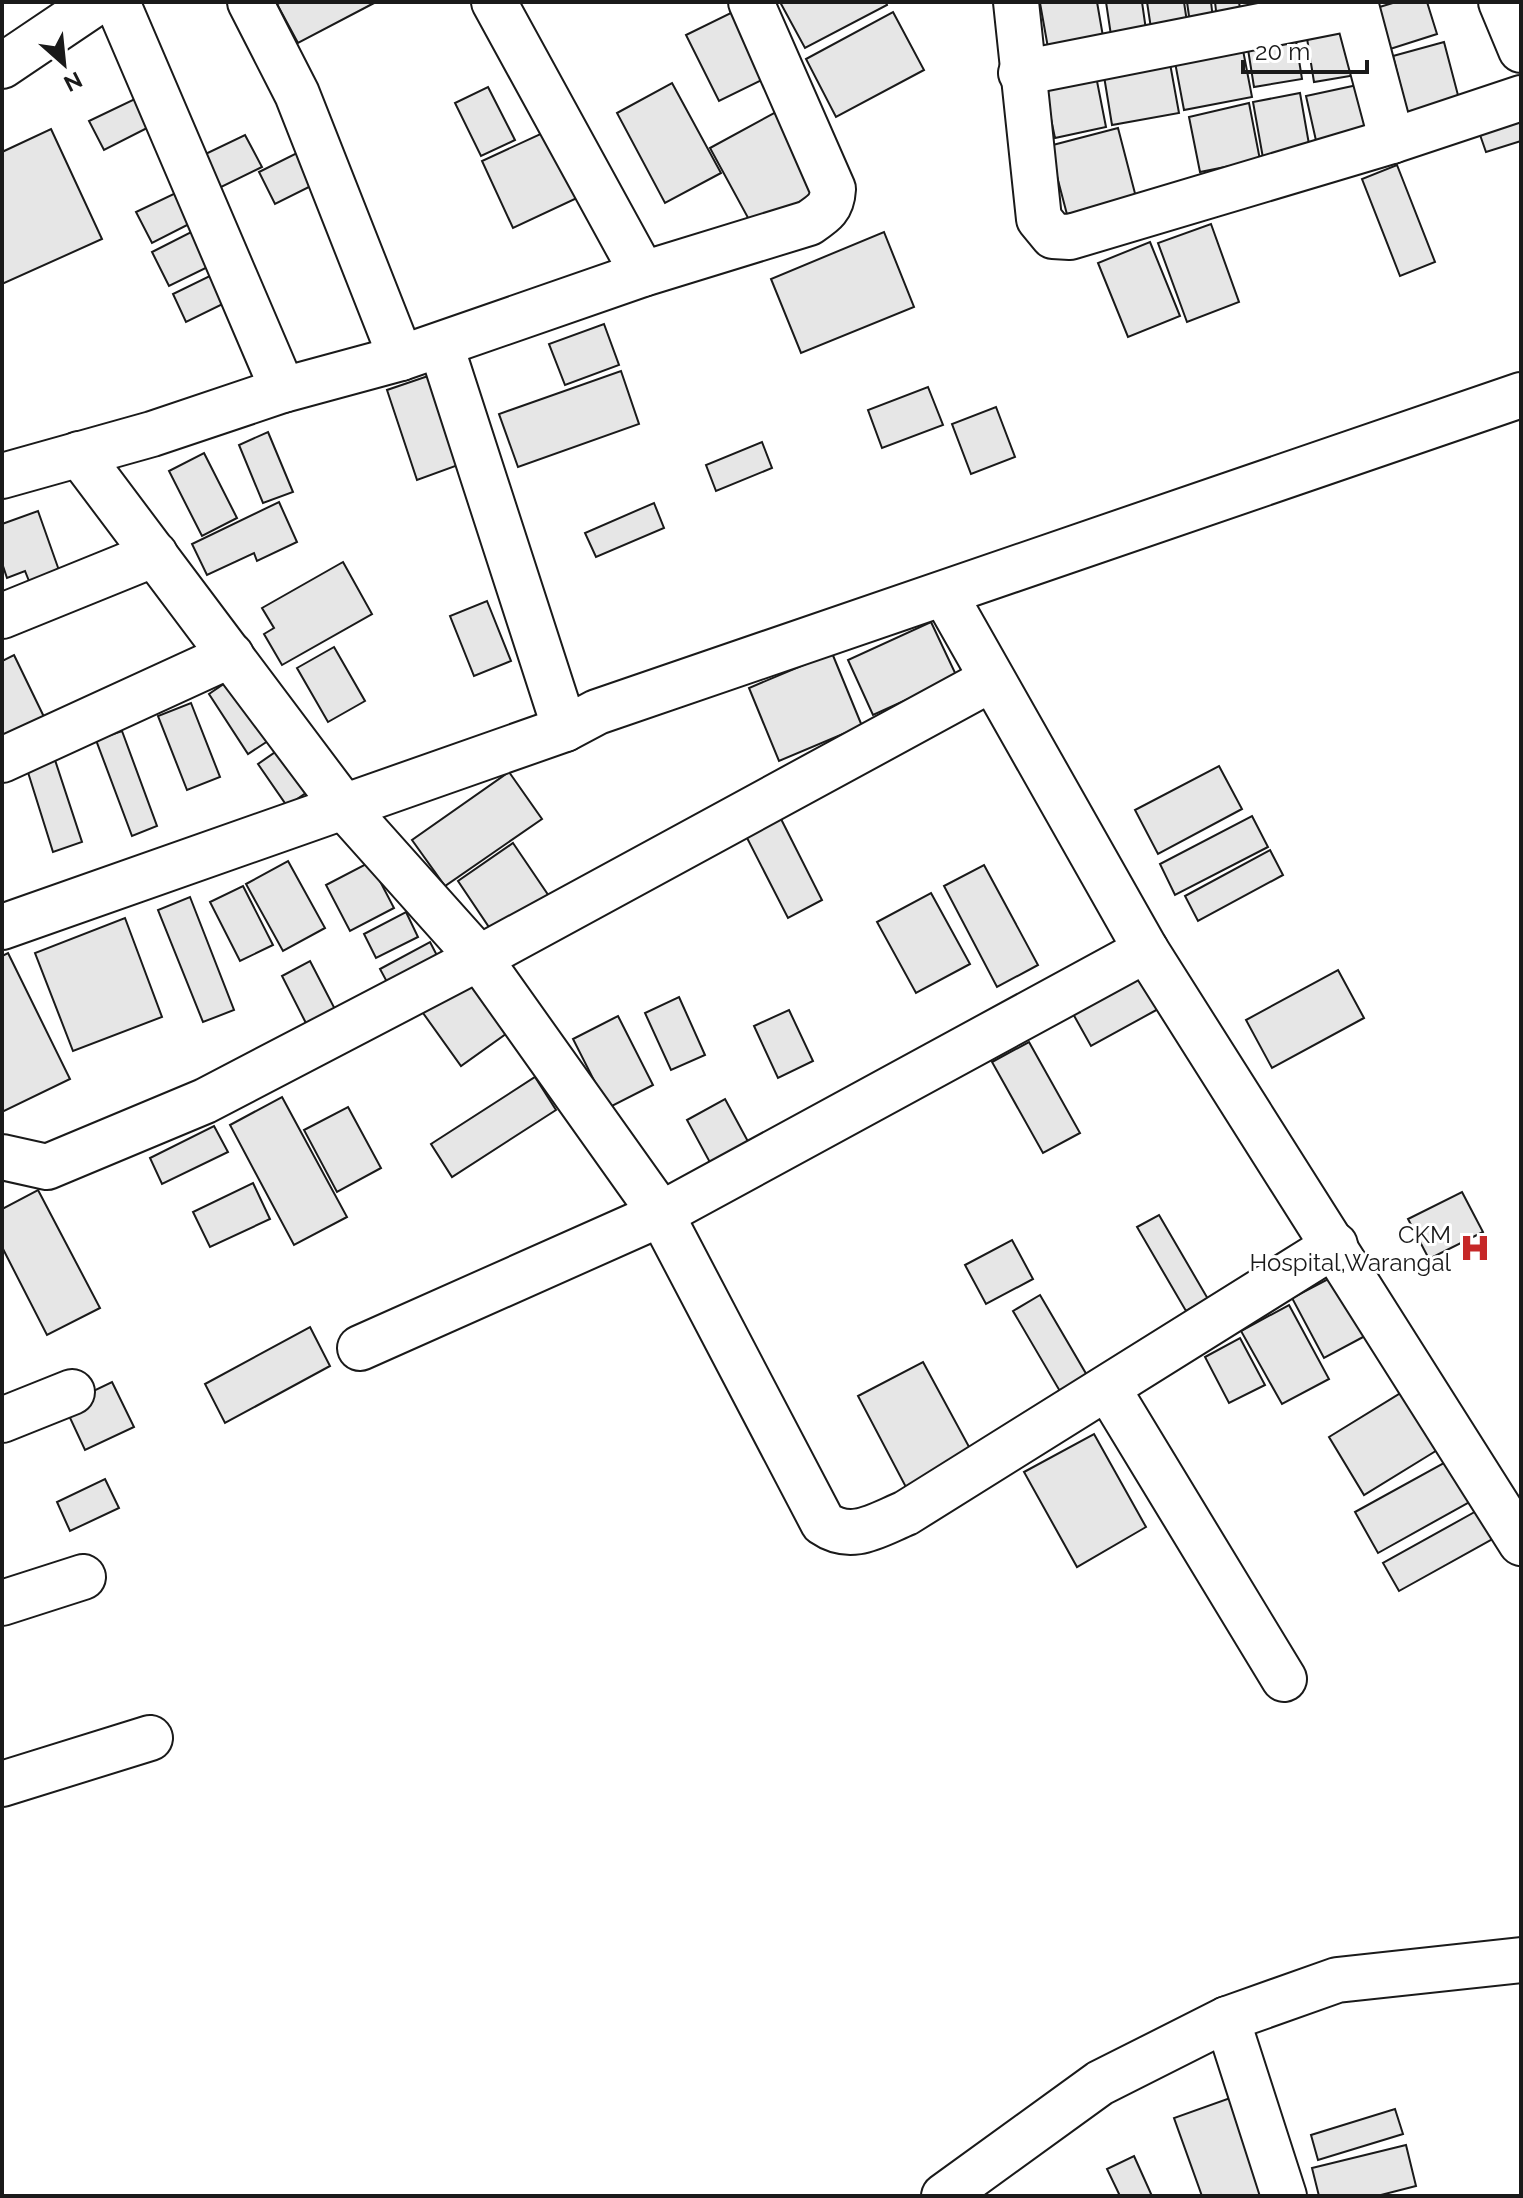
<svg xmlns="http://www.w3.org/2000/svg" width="1523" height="2198" font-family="Raleway,sans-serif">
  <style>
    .building { fill: #e6e6e6; stroke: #1a1a1a; stroke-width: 2 }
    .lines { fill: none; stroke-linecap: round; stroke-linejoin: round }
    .minor-casing { stroke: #1a1a1a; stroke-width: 48 }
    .minor { stroke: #fff; stroke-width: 44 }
    .labels { text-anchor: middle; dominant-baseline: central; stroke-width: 6; stroke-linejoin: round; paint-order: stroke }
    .poi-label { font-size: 24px; fill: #1a1a1a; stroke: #fff; text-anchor: end }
  </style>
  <rect width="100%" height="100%" fill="#fff"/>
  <g class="building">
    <path d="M282,2H376L298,43L277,4Z"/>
    <path d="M780,2H886L887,5L805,48Z"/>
    <path d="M1097,2L1105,48L1050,59L1040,3Z"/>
    <path d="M1106,2H1142L1147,37L1112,42Z"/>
    <path d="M1147,2H1184L1188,29L1152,35Z"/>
    <path d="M1187,2H1211L1213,19L1190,23Z"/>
    <path d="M1215,2H1239L1241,15L1217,19Z"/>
    <path d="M1396,2H1427L1437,34L1387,50L1373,9Z"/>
    <path d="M745,6L778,72L719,101L686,35Z"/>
    <path d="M893,12L924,70L836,117L806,59Z"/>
    <path d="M1354,25L1362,74L1314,82L1306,32Z"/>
    <path d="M1295,35L1302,79L1254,87L1247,43Z"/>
    <path d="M1444,42L1459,99L1407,112L1393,56Z"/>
    <path d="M1242,45L1252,97L1184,110L1174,57Z"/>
    <path d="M1169,58L1179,113L1112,125L1103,70Z"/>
    <path d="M1095,71L1106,127L1055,138L1043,81Z"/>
    <path d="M672,83L721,173L665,203L617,113Z"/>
    <path d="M1362,84L1374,132L1317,145L1306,96Z"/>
    <path d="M488,87L515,140L481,156L455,103Z"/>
    <path d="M1300,93L1310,150L1263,158L1253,102Z"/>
    <path d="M139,97L153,125L104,150L89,121Z"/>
    <path d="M1249,103L1260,160L1200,172L1189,117Z"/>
    <path d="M787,106L831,185L753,227L710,148Z"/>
    <path d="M1521,118V141L1486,152L1479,132Z"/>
    <path d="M1118,128L1138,205L1069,222L1049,146Z"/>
    <path d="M51,129L102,239L2,284V152Z"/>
    <path d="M547,131L577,198L513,228L482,161Z"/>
    <path d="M245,135L262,167L211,192L195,159Z"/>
    <path d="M309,147L325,179L275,204L259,172Z"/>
    <path d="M1397,165L1435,262L1400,276L1362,179Z"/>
    <path d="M182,190L197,220L152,243L136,212Z"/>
    <path d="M1211,224L1239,302L1187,322L1158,243Z"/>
    <path d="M203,226L220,261L169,286L152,252Z"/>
    <path d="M884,232L914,307L801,353L771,279Z"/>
    <path d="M1150,242L1180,316L1128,337L1098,263Z"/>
    <path d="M222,270L235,298L186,322L173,294Z"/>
    <path d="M604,324L619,365L565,385L549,344Z"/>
    <path d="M621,371L639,424L518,467L499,414Z"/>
    <path d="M431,375L461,464L417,480L387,390Z"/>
    <path d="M928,387L943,425L882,448L868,410Z"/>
    <path d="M996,407L1015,457L971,474L952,424Z"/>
    <path d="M268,432L293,492L263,503L239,445Z"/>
    <path d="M762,442L772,468L716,491L706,465Z"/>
    <path d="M204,453L237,518L202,536L169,471Z"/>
    <path d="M279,502L297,542L257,561L254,553L207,575L192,544Z"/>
    <path d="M654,503L664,528L596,557L585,533Z"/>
    <path d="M38,511L61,576L31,586L25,571L7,578L2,563V524Z"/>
    <path d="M343,562L372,614L282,665L264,634L274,628L262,608Z"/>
    <path d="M487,601L511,661L474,676L450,616Z"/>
    <path d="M931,622L957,677L873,715L848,660Z"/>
    <path d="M334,647L365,701L328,722L297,668Z"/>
    <path d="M832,653L862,726L779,761L749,688Z"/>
    <path d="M14,655L46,721L2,752V661Z"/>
    <path d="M234,677L274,737L248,754L209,694Z"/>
    <path d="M191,703L220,777L187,790L158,716Z"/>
    <path d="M122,731L157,826L132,836L96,740Z"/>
    <path d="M284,746L313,788L287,806L258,764Z"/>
    <path d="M54,757L82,842L53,852L26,766Z"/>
    <path d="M1219,766L1242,809L1158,854L1135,810Z"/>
    <path d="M509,772L542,819L445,886L412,840Z"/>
    <path d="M1252,816L1268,847L1175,895L1160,864Z"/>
    <path d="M780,817L822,900L788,918L745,834Z"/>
    <path d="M513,843L555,905L499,942L458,881Z"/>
    <path d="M1270,850L1283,875L1198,921L1185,896Z"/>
    <path d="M288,861L325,928L283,951L246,884Z"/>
    <path d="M370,862L394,908L350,931L326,885Z"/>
    <path d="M984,865L1038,965L997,987L944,886Z"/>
    <path d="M243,886L273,945L240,961L210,902Z"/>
    <path d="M931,893L970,964L916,993L877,922Z"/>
    <path d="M190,897L234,1010L203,1022L158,910Z"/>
    <path d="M406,912L418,937L376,958L364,934Z"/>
    <path d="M125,918L162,1017L73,1051L35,953Z"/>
    <path d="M430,942L444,969L394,995L380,969Z"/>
    <path d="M8,953L70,1079L2,1112V956Z"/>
    <path d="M310,961L339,1017L311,1033L282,976Z"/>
    <path d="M1338,970L1364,1018L1272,1068L1246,1020Z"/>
    <path d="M467,972L510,1031L461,1066L418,1006Z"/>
    <path d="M1141,974L1160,1008L1091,1046L1072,1012Z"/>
    <path d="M679,997L705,1055L671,1070L645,1013Z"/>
    <path d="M789,1010L813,1061L778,1078L754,1026Z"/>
    <path d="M618,1016L653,1085L608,1108L573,1039Z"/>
    <path d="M1029,1042L1080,1133L1043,1153L992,1062Z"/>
    <path d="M535,1077L556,1110L452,1177L431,1144Z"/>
    <path d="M282,1097L347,1217L294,1245L230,1125Z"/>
    <path d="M725,1099L751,1147L713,1168L687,1120Z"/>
    <path d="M348,1107L381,1168L337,1192L304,1130Z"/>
    <path d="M214,1126L228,1152L162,1184L150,1158Z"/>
    <path d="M253,1183L270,1219L210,1247L193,1212Z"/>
    <path d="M38,1190L100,1308L47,1335L2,1247V1209Z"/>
    <path d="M1462,1192L1483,1232L1429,1259L1408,1219Z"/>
    <path d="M1159,1215L1208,1299L1186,1311L1137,1227Z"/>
    <path d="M1012,1240L1033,1279L986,1304L965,1265Z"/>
    <path d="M1332,1277L1365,1336L1324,1358L1292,1298Z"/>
    <path d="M1040,1295L1088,1377L1061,1393L1013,1311Z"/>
    <path d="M1289,1305L1329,1379L1282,1404L1241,1331Z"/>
    <path d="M310,1327L330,1366L225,1423L205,1384Z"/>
    <path d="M1240,1338L1265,1385L1229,1403L1205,1357Z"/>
    <path d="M923,1362L974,1456L908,1491L858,1396Z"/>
    <path d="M112,1382L134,1427L85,1450L64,1405Z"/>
    <path d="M1404,1391L1439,1449L1364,1495L1329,1437Z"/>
    <path d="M1094,1434L1146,1527L1077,1567L1024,1472Z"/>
    <path d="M1451,1459L1473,1500L1378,1553L1355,1512Z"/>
    <path d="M105,1479L119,1508L70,1531L57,1502Z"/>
    <path d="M1480,1509L1496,1537L1399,1591L1383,1563Z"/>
    <path d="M1233,2097L1269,2196H1202L1174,2118Z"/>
    <path d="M1395,2109L1403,2134L1318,2160L1311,2135Z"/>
    <path d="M1406,2145L1416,2186L1377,2196H1319L1312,2168Z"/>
    <path d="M1134,2156L1152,2196H1120L1107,2169Z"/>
  </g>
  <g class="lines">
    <g class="minor-casing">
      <g id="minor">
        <path d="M117,2L283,390"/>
        <path d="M250,2L297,94L401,358"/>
        <path d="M494,2L643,274"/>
        <path d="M1016,2L1039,219L1053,236L1070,237L1392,141L1521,98"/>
        <path d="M1355,2L1392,141"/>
        <path d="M1501,2L1521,50"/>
        <path d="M2,66L97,2"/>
        <path d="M1021,73L1356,7"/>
        <path d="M441,346L565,729"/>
        <path d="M79,454L344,807L479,958L661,1214L1146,950"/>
        <path d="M2,476L152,434L283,390L401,358L643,274L809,223C824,213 832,208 833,189L751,2"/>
        <path d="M945,595L1146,950L1521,1543"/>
        <path d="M2,616L155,554"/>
        <path d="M2,760L231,655"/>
        <path d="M2,927L565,729L597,712L1521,395"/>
        <path d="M2,1157L47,1167L205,1101L479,958L990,680"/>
        <path d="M360,1348L661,1214L823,1523C852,1543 877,1525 906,1513L1335,1245"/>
        <path d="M1108,1389L1284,1679"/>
        <path d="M2,1420L72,1392"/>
        <path d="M2,1603L83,1577"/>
        <path d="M2,1784L150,1738"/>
        <path d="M1227,2019L1284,2196"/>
        <path d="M944,2196L1100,2083L1227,2019L1337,1980L1521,1960"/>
      </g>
    </g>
    <use href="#minor" class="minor"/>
  </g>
  <defs>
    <g id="hospital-bare" transform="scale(2.4)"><path d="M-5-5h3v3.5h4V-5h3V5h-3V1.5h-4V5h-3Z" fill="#c62828" stroke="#fff" stroke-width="2.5" paint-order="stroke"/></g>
  </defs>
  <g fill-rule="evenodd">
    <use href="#hospital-bare" x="1475" y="1248"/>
  </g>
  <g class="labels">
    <g class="poi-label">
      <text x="1451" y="1234">CKM<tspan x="1451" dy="28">Hospital,Warangal</tspan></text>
    </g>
  </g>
  <rect width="1523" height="2198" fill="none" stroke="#1a1a1a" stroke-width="8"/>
  <g transform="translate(64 64) rotate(153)" stroke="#ffffff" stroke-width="6" paint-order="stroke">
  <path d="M0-6L14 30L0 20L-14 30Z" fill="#1a1a1a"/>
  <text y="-12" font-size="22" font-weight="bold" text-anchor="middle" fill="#1a1a1a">N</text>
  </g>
  <path d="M1243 60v12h124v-12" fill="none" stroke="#1a1a1a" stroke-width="4"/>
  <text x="1255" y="60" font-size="24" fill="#1a1a1a" stroke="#ffffff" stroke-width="6" paint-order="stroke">20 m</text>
</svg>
